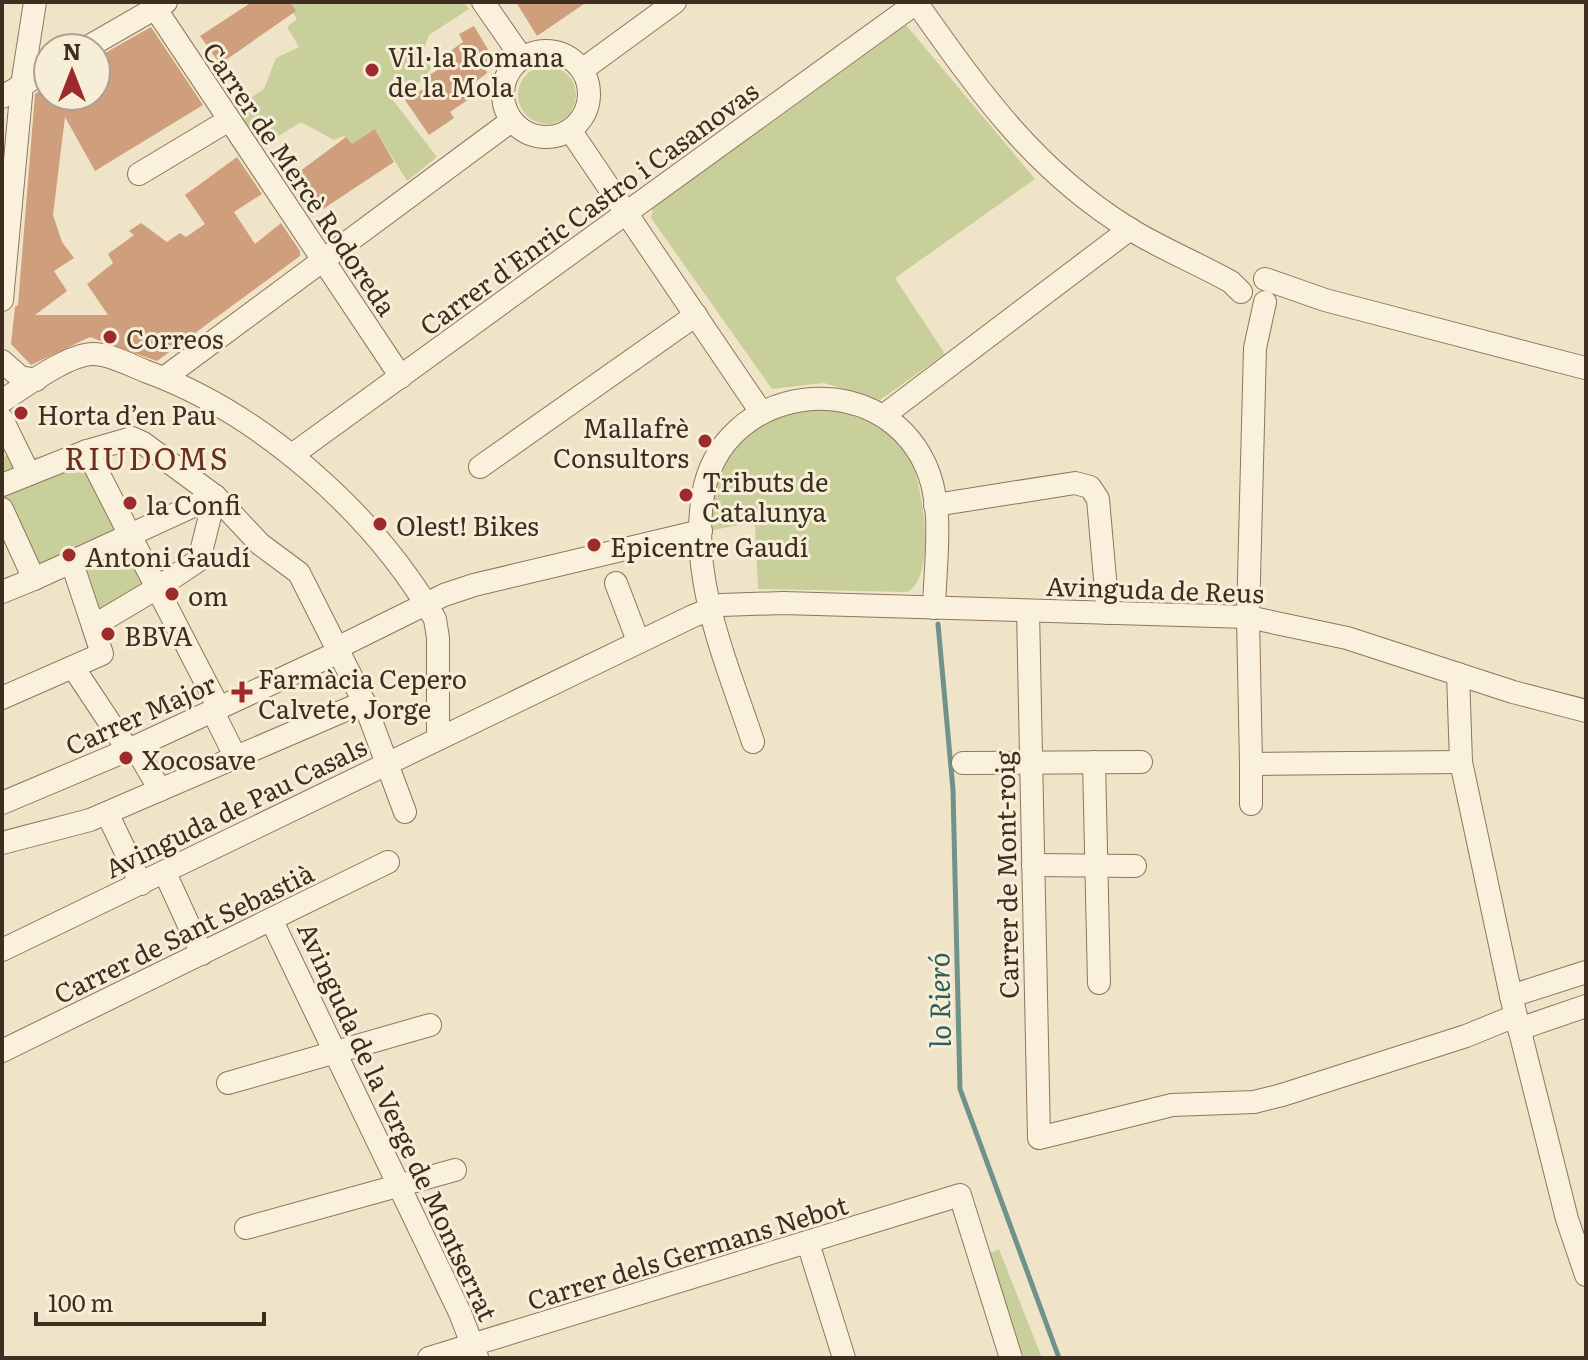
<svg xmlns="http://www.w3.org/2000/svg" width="1588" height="1360" font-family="Literata,serif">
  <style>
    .green { fill: #c9cf9b }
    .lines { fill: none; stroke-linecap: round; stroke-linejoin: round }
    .stream { stroke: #6f938a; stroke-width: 5 }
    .building { fill: #cf9f7d }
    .minor-casing { stroke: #8d765c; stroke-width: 24 }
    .minor { stroke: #faf1dc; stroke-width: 22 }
    .poi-dot { fill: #9e2a2b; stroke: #f7eed8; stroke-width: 3 }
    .labels { text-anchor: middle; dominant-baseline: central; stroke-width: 6; stroke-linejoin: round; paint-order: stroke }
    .poi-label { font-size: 26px; fill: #3d2e20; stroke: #f7eed8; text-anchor: start }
    .street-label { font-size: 26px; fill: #3d2e20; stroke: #f7eed8 }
    .water-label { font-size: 28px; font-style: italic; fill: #2f5d5a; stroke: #f7eed8 }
    .quarter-label { font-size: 30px; letter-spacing: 2px; fill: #6b2e1e; stroke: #f7eed8 }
  </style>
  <rect width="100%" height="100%" fill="#f0e4c8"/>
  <g class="green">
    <path d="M287,2H464L469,9L429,35L421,56L432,68L412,90L392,99L437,157L407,181L375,129L352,144L344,136L334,140L301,122L259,148L235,108L264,89L276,58L299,47L287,27L297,19Z"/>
    <path d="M906,25L1035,179L895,278L945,354L880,400L824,383L772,389L651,218L653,207Z"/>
    <circle cx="547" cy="95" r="29"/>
    <path d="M828,408C858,417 889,426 907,453C923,478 938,578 907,592L758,589L755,526L749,523L709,531C706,484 734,424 784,413C798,410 814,410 828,408Z"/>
    <path d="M21,447L31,458L94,448L166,580L93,633L69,576L46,572L2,531V458Z"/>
    <path d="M999,1249L1042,1358H1024L987,1254Z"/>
  </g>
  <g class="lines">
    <path class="stream" d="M938,624L953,790L960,1089L1059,1358"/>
  </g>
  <g class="building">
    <path d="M252,2H290L296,11L220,64L200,36Z"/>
    <path d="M516,2H587L537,36Z"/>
    <path d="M474,26L493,58L484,65L487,73L466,89L472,97L450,112L454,118L429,135L405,100L428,86L422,80L445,65L442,57L463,42L459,34Z"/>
    <path d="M151,27L203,105L95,171L65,117L53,215L62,242L74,258L54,271L67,291L35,315H108L87,284L113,263L108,254L134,235L129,231L141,223L167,242L180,233L186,237L205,224L185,195L237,157L262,194L234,212L255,244L281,223L300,251V256L157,361L90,337L31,365L11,344L15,307L18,305L35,94L48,86V96H96V58Z"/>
    <path d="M375,129L394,162L320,211L292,177L346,137L352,144Z"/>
  </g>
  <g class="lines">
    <g class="minor-casing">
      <g id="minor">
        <path d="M483,2L522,58"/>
        <path d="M916,2C979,91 1033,169 1128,228C1160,248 1197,263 1231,282L1241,292"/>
        <path d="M155,8L401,377"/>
        <path d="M86,48L166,2"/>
        <circle cx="546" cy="94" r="43"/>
        <path d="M582,70L675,2"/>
        <path d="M2,97L48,70"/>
        <path d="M570,130L761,412"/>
        <path d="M139,174L229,120"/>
        <path d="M1265,279L1325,300L1585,368"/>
        <path d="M2,300L22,85L35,2"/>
        <path d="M1265,302L1255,348L1248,617L1251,764L1461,762"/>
        <path d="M2,361L20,377L36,380"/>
        <path d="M164,378L511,121"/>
        <path d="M2,401C24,387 68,354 93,354C110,354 130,365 145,371C261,413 373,513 435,619L438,638V738"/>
        <path d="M883,416L1130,229"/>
        <path d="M2,419L29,474"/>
        <path d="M87,451L132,438L143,443L215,496L260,544L299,573L364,702L405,812"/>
        <path d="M292,455L916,3"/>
        <path d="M480,467L696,315"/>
        <path d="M2,485L87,451L157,588L93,626L72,563"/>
        <path d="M215,496L199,560L157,588L219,708"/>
        <path d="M935,505L1075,483L1090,487L1098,499L1108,613"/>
        <path d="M2,509L34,579L215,496"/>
        <path d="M616,583L638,641"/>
        <path d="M2,592L34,579"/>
        <path d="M1028,611L1039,1138L1172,1105L1254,1102L1282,1095L1466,1036L1515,1016"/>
        <path d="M73,667L128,750"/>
        <path d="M1458,674L1461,762L1511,996L1567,1219L1586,1275"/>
        <path d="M2,698L102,654L93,626"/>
        <path d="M213,712L236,758"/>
        <path d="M753,742C727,663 689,580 703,495C721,384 877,363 925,464C945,506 935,562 934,608"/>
        <path d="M135,747L160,790"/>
        <path d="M1094,762L1099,983"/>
        <path d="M963,763L1141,762"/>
        <path d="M2,803L135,747L339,652V647L444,595L474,585L701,531"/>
        <path d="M1251,804V764"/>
        <path d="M107,813L141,884"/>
        <path d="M2,843L90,820L364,702"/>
        <path d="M1033,865L1135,866"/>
        <path d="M165,873L202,954"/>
        <path d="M272,921L460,1313L477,1357"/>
        <path d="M2,950L693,616L721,605L783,603L1248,617L1347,638L1513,692L1586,711"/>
        <path d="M1511,996L1586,972"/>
        <path d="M1519,1029L1586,1006"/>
        <path d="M2,1051L388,862"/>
        <path d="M228,1083L430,1025"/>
        <path d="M246,1228L455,1170"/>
        <path d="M808,1243L844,1358"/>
        <path d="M429,1358L960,1195L1011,1358"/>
      </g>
    </g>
    <use href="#minor" class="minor"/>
  </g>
  <g class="poi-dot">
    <circle cx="372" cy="70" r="8"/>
    <circle cx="110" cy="337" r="8"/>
    <circle cx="21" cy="413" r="8"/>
    <circle cx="705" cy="441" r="8"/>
    <circle cx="686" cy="495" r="8"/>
    <circle cx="130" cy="503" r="8"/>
    <circle cx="380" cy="524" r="8"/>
    <circle cx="594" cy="545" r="8"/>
    <circle cx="69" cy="555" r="8"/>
    <circle cx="172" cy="594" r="8"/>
    <circle cx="108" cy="634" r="8"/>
    <path d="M238 680h8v8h8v8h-8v8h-8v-8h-8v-8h8z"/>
    <circle cx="126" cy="758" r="8"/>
  </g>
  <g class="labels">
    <g class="poi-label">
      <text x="388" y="55">Vil·la Romana<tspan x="388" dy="30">de la Mola</tspan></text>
      <text x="126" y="337">Correos</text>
      <text x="37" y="413">Horta d’en Pau</text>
      <text x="689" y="426" text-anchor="end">Mallafrè<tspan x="689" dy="30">Consultors</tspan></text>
      <text x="702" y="480">Tributs de<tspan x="702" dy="30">Catalunya</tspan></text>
      <text x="146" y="503">la Confi</text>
      <text x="396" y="524">Olest! Bikes</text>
      <text x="610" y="545">Epicentre Gaudí</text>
      <text x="85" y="555">Antoni Gaudí</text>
      <text x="188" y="594">om</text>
      <text x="124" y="634">BBVA</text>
      <text x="258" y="677">Farmàcia Cepero<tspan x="258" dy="30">Calvete, Jorge</tspan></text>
      <text x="142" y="758">Xocosave</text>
    </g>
    <g class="street-label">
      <text transform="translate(301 178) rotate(56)">Carrer de Mercè Rodoreda</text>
      <text transform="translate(588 207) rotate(-36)">Carrer d'Enric Castro i Casanovas</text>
      <text transform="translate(1155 588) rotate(2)">Avinguda de Reus</text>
      <text transform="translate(140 713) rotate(-24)">Carrer Major</text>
      <text transform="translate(235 806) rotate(-26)">Avinguda de Pau Casals</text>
      <text transform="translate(1005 875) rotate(-91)">Carrer de Mont-roig</text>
      <text transform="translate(183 932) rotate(-26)">Carrer de Sant Sebastià</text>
      <text transform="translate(399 1121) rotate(65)">Avinguda de la Verge de Montserrat</text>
      <text transform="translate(687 1251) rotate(-17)">Carrer dels Germans Nebot</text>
    </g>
    <g class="water-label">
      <text transform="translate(938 1000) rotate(-91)">lo Rieró</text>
    </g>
    <g class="quarter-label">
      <text x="147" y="457">RIUDOMS</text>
    </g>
  </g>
  <rect width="1588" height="1360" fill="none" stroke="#3d2e20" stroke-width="8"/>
  <g transform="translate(72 72)"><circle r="38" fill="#f7eed8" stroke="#ada18e" stroke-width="2"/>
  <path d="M0-6L14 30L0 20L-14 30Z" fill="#9e2a2b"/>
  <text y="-12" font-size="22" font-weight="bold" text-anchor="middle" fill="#3d2e20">N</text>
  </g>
  <path d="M36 1312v12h228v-12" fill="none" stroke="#3d2e20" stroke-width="4"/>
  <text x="48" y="1312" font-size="24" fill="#3d2e20" stroke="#f7eed8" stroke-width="6" paint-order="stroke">100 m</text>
</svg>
